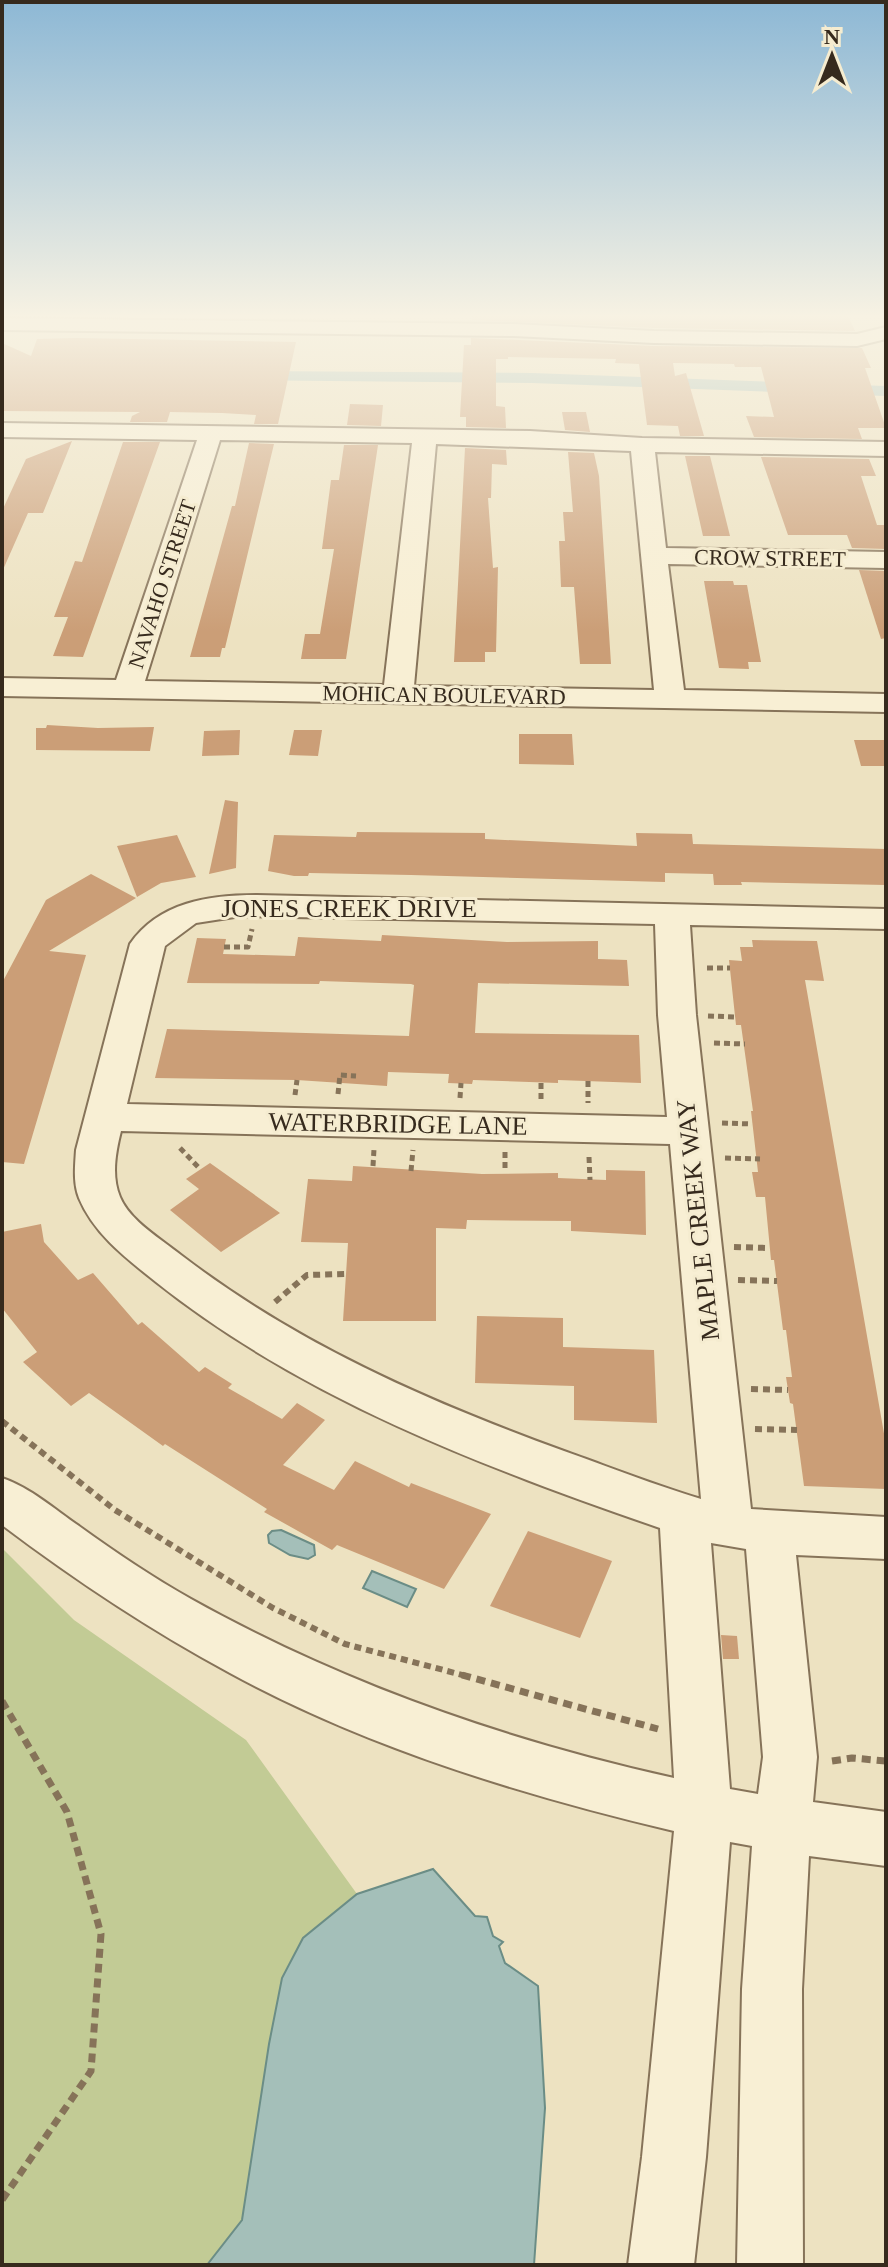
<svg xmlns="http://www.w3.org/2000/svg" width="888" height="2267" font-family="'Times New Roman',serif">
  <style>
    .green { fill: #c2cb95 }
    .water { fill: #a4bfb9; stroke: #6b8d86; stroke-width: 2 }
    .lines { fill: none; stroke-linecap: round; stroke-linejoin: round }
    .canal { fill: #a4bfb9; fill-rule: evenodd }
    .building { fill: #cb9e77 }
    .minor-casing { stroke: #867359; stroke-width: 4 }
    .path-far2 { stroke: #867359; stroke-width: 5; stroke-dasharray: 6 4; stroke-linecap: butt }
    .path-far1 { stroke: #867359; stroke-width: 6; stroke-dasharray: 7 5; stroke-linecap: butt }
    .path { stroke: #867359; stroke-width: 7; stroke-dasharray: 9 6; stroke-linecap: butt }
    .minor { fill: #f8efd4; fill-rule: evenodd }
    .labels { text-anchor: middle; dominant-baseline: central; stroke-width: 6; stroke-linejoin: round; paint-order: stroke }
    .far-street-label { font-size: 22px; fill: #362a1d; stroke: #f5ecd0 }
    .street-label { font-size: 26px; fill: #362a1d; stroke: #f5ecd0 }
  </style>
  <rect width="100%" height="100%" fill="#ede2c1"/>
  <path class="green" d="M2,1548L74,1620L246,1740L357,1894L303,1938L282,1978L269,2044L242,2220L207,2265H2Z"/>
  <g class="water">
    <path d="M281,1530L314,1545L315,1555L308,1559L290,1555L269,1543L268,1535L272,1531Z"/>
    <path d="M372,1571L416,1589L407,1607L363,1588Z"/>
    <path d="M433,1869L475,1916L487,1917L493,1936L503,1942L499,1946L505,1963L538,1986L545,2108L534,2265H207L242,2220L269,2044L282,1978L303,1938L357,1894Z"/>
  </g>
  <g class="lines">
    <path class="canal" d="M246,371L532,373L886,386V396L532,383L240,380L237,376L240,372Z"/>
  </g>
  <g class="building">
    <path d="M472,315L848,316L855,331L654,328L472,320Z"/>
    <path d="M471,338L654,346L862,348L871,368H865L886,428H858L862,439L754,437L746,416L774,417L761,367H735L734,364L673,363L675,376L686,373L704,436H680L678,426L647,425L639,364L615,363L616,359L508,357V359H496V406L505,407L506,428L466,427V417H460L464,345H471Z"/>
    <path d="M37,339L76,338L296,342L278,424H254L256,415L222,413L170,412L167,422H130L132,416L140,412L2,411V343L31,356Z"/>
    <path d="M350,404L383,405L381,426L347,425Z"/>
    <path d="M562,412H586L590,432L565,430Z"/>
    <path d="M72,441L43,513H28L2,572V511L26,459Z"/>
    <path d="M123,442H160L83,657L53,656L68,617H54L75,561L82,562Z"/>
    <path d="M249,443L274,444L225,648H222L220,657H190L232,506H235Z"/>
    <path d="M344,445H378L346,659H301L305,634H320L334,549H322L331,480H339Z"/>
    <path d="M465,448L506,450L507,465L492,464L491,498H488L493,568L498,567L496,652H485V662H454Z"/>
    <path d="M568,452L594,453L599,476L611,664H580L574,587H561L559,541H565L563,512H573Z"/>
    <path d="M685,456H710L730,536H703Z"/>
    <path d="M761,457L869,459L876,476H861L877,525H886V549L852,548L847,535H788Z"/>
    <path d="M859,570L886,571V638L881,639Z"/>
    <path d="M704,581H733L734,585H747L761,662H748L749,669L719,668Z"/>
    <path d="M47,725L98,728L154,727L150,751L36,750V728H46Z"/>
    <path d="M240,730L239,755L202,756L204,731Z"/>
    <path d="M294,730H322L318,756L289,755Z"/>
    <path d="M519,734H572L574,765L519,764Z"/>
    <path d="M854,740H886V766H861Z"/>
    <path d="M225,800L238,802L236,868L209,874Z"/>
    <path d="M357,832L485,833V839L637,846L636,833L692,834L693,844L886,849V885L741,882L742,885H714L713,874L665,873V882L411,875L309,873L308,876H294L268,871L274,835L356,837Z"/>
    <path d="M177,835L196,877L161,883L137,897L117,846Z"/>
    <path d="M91,874L136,898L49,951L86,955L24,1164L2,1162V983L46,900Z"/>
    <path d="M382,935L507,942L598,941V959L627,960L629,986L478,983L475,1033L639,1035L641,1083L558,1080V1083L473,1080L472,1084L448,1083L449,1074L388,1072L387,1086L297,1080L155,1078L167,1029L409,1036L414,985L411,984L320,981L319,984L187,983L197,938L226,939L223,954L295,956L298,937L381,941Z"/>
    <path d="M752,940L817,941L824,981L805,980L886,1445V1489L804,1486L793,1404L790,1403L786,1377H792L786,1330H783L774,1260H771L765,1197H756L752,1172H758L751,1111H753L741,1025H736L729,960L742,961L740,947H753Z"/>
    <path d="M210,1163L280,1213L221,1252L170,1210L199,1189L186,1179Z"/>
    <path d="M353,1166L482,1174L558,1173V1178L606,1180V1170L645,1171L646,1235L571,1231V1221L467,1220L466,1229L436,1228V1321H343L348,1243L301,1242L308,1179L352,1181Z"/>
    <path d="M41,1224L44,1242L78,1280L93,1273L138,1325L142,1322L199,1372L205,1367L232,1384L228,1388L282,1419L297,1403L325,1420L283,1465L334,1490L355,1461L409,1487L411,1483L491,1514L444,1589L337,1545L332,1550L264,1512L267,1509L165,1444L163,1446L89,1393L71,1406L23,1362L37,1352L2,1308V1232Z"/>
    <path d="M477,1316L563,1318V1347L654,1350L657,1423L574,1420V1386L475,1383Z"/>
    <path d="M528,1531L612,1561L580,1638L490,1606Z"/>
    <path d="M721,1635L737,1636L739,1659H723Z"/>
  </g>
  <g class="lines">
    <g class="minor-casing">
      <g id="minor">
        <path d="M2,318L514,324L654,331L857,334L886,327V339L857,346L654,343L514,336L2,330Z"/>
        <path d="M2,423L530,431L642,438L886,442V456L655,452L666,548L886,552V568L668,564L684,690L886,694V712L2,696V678L116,680L197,440L2,437ZM220,440L412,443L384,685L145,681ZM436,444L631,451L654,690L414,686Z"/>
        <path d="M257,895L886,909V929L690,925L696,1015L751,1509L886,1517V1559L796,1555L817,1757L813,1802L886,1812V1866L809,1856L802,1989L803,2265H737L742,1989L752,1846L730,1842L706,2157L694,2265H628L642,2157L674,1831C522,1795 368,1748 230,1673C150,1630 75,1580 2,1525V1478C31,1488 54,1509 79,1526C115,1552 152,1577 191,1599C343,1684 504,1740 674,1778L660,1528C484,1467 303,1399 156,1282C126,1258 94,1234 79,1198C73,1183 75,1166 76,1150L130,944C159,902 209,895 257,895ZM241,916L655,924L658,1015L667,1117L127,1104L165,946L196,923ZM121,1131L670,1144L701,1499C655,1485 609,1467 564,1451C427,1401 297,1344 181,1255C161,1239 130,1221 120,1197C111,1176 116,1151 121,1131ZM711,1543L746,1549L763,1757L758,1794L730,1789Z"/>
      </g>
    </g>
    <g class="path-far2">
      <path d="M224,947H248L252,929"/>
      <path d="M707,968H730"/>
      <path d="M708,1016L735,1017"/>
      <path d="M714,1043L745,1044"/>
      <path d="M588,1081V1103"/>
      <path d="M541,1083V1102"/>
      <path d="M338,1094L340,1075L356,1076"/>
      <path d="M295,1095L297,1080"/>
      <path d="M460,1098L461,1083"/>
      <path d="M722,1123L752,1124"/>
      <path d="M180,1148L200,1169"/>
      <path d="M505,1152V1172"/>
      <path d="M589,1157L590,1180"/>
      <path d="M725,1158L760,1159"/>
      <path d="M373,1166L374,1149"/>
      <path d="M411,1171L413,1150"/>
    </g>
    <g class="path-far1">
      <path d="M734,1247L769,1248"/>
      <path d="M738,1280L777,1281"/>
      <path d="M275,1302L307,1275L346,1274"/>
      <path d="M751,1389L788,1390"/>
      <path d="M2,1421L115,1510L273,1608L345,1644L470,1677"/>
      <path d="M755,1429L797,1430"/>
    </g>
    <g class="path">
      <path d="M462,1675L658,1729"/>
      <path d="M2,1701L67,1812L101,1934L91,2071L2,2200"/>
      <path d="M832,1761L852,1758L886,1761"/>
    </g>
    <use href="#minor" class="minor"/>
  </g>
  <linearGradient id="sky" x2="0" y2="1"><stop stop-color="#8db8d5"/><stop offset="0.5" stop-color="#f7f2e3"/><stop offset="1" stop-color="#f7f2e3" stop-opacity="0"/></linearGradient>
  <rect width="888" height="632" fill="url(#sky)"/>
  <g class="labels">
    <g class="far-street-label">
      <text transform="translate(770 558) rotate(1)">CROW STREET</text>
      <text transform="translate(162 584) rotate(-72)">NAVAHO STREET</text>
      <text transform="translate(444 695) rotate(1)">MOHICAN BOULEVARD</text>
    </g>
    <g class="street-label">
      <text x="349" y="908">JONES CREEK DRIVE</text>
      <text transform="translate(398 1124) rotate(1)">WATERBRIDGE LANE</text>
      <text transform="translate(698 1220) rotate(-96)">MAPLE CREEK WAY</text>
    </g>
  </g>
  <rect width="888" height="2267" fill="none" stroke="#362a1d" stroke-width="8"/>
  <g transform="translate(832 56)" stroke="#f5ecd0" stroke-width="6" paint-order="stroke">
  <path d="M0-6L14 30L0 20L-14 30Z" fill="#362a1d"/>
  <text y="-12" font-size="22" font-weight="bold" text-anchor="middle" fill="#362a1d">N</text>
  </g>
</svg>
